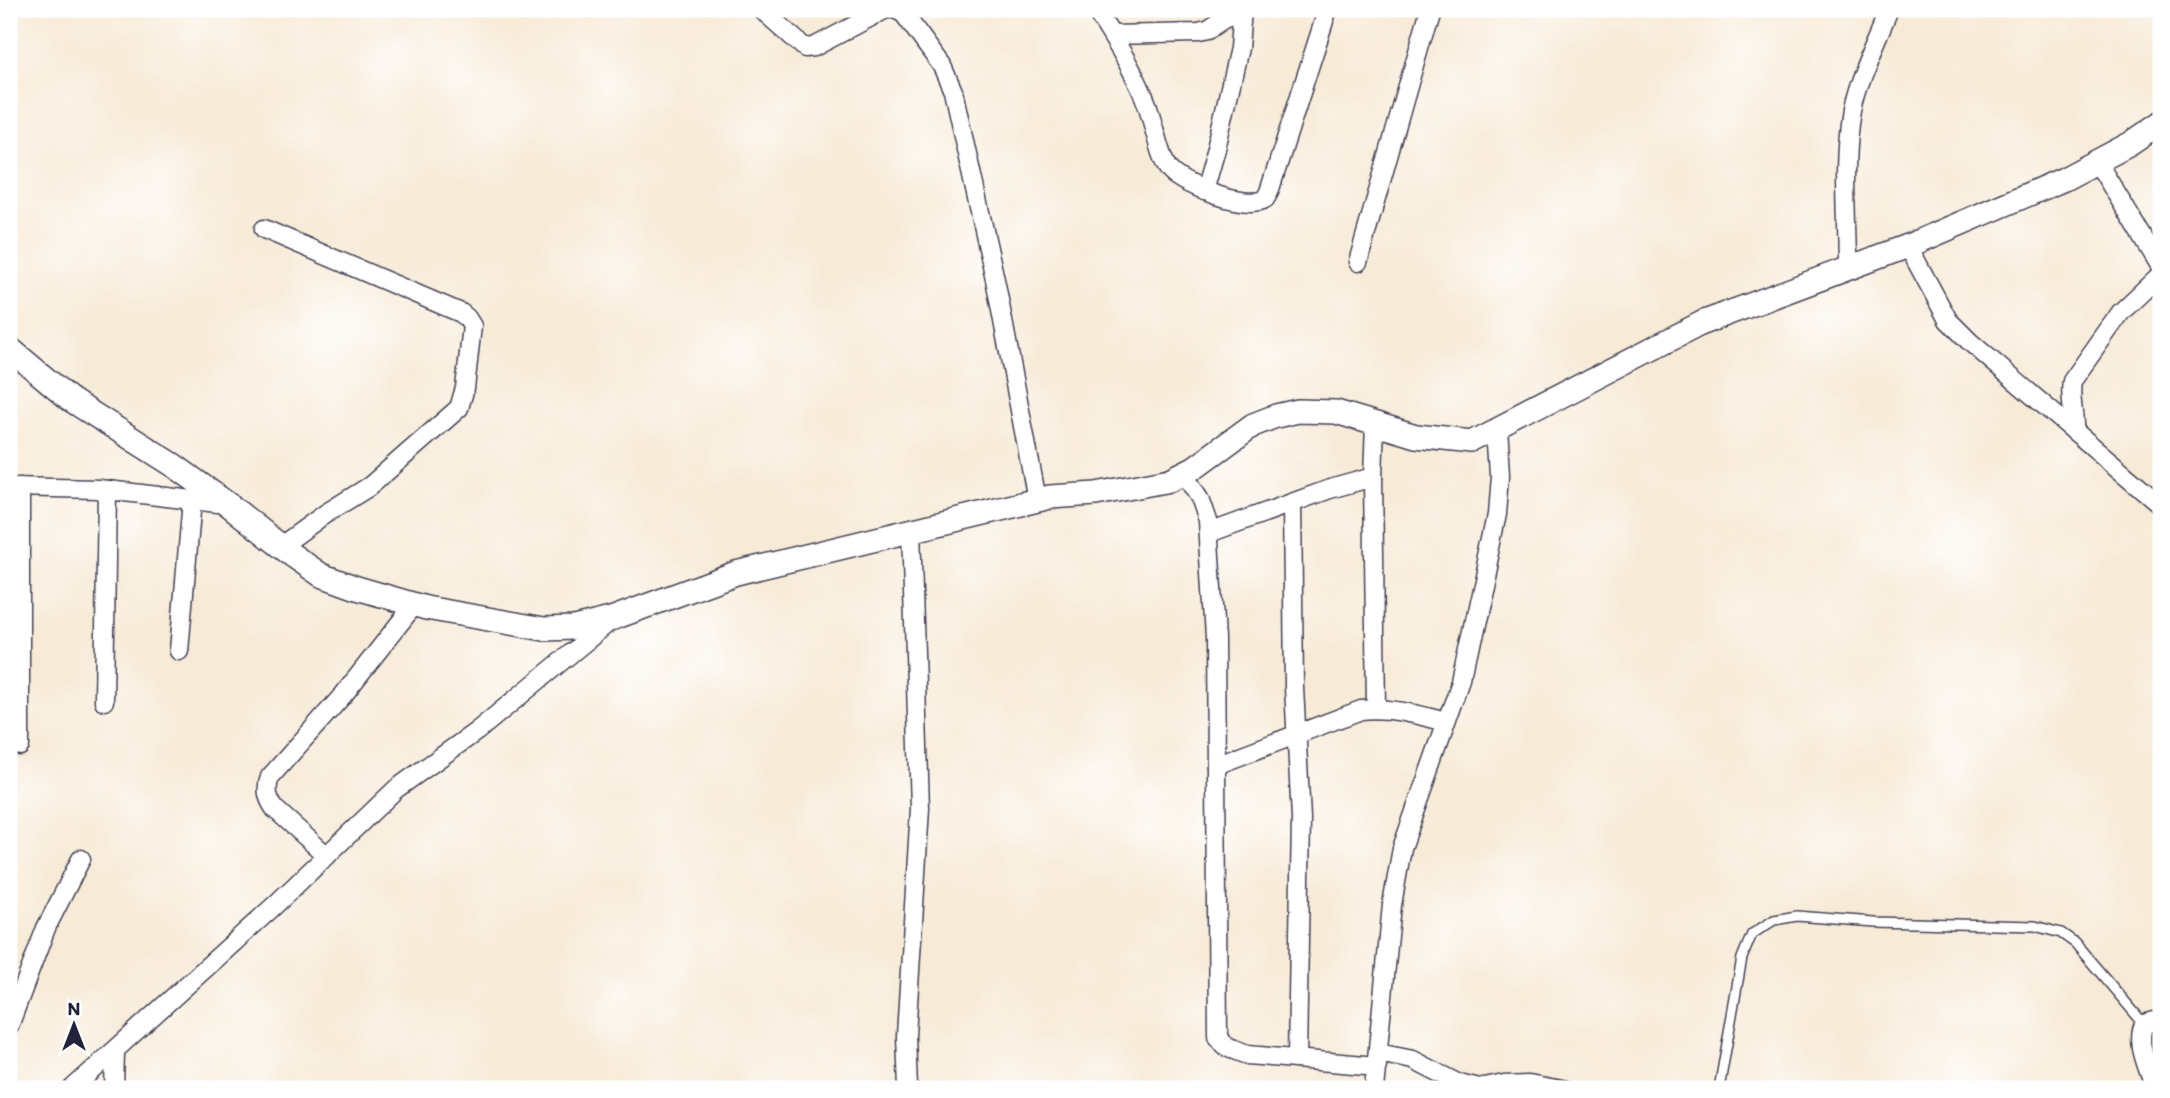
<svg xmlns="http://www.w3.org/2000/svg" width="2170" height="1098" font-family="Itim,sans-serif">
  <style>
    .lines { fill: none; stroke-linecap: round; stroke-linejoin: round }
    .service-casing { stroke: #424052; stroke-width: 12 }
    .minor-casing { stroke: #424052; stroke-width: 21 }
    .tertiary-casing { stroke: #424052; stroke-width: 26 }
    .service { stroke: #fff; stroke-width: 9 }
    .minor { stroke: #fff; stroke-width: 18 }
    .tertiary { stroke: #fff; stroke-width: 23 }
  </style>
  <rect width="100%" height="100%" fill="#fff"/>
  <filter id="ink" filterUnits="userSpaceOnUse"><feTurbulence type="fractalNoise" baseFrequency=".0143" numOctaves="2"/><feDisplacementMap in="SourceGraphic" scale="14" xChannelSelector="R" yChannelSelector="G"/><feConvolveMatrix kernelMatrix="1 2 1 2 8 2 1 2 1" color-interpolation-filters="sRGB"/></filter>
  <filter id="wash" filterUnits="userSpaceOnUse"><feTurbulence type="fractalNoise" baseFrequency=".00686" numOctaves="4" result="noise"/><feDisplacementMap in="SourceGraphic" scale="28" xChannelSelector="R" yChannelSelector="G"/><feGaussianBlur stdDeviation="1.57" result="paint"/><feColorMatrix in="noise" values="0 0 0 0 0 0 0 0 0 0 0 0 0 0 0 0 0 1.4 0 .05"/><feComposite in="paint" operator="in"/></filter>
  <g filter="url(#wash)">
    <rect width="100%" height="100%" fill="#f7ead7"/>
  </g>
  <g filter="url(#ink)">
    <g class="lines">
      <g class="service-casing">
        <path id="service" d="M1719,1089L1742,958L1752,934L1774,920L1797,916L1873,922L2035,926L2061,933L2075,943L2144,1024"/>
      </g>
      <g class="minor-casing">
        <g id="minor">
          <path d="M761,9L805,48L814,47L886,9H895L904,14L942,66L953,91L996,284L1037,500"/>
          <path d="M1095,9C1114,39 1134,70 1147,104C1153,120 1160,161 1170,171C1184,186 1246,210 1265,199L1269,192L1324,21L1325,9"/>
          <path d="M1112,35L1198,33L1207,31L1225,19L1242,15"/>
          <path d="M2097,162L2161,267"/>
          <path d="M1204,191L1216,149L1239,48L1242,9"/>
          <path d="M264,229L461,313L467,318L472,326L465,388L459,408L370,486L325,514L281,546"/>
          <path d="M1908,246L1948,320L1970,342L2161,505"/>
          <path d="M1358,262L1430,9"/>
          <path d="M1848,268C1848,218 1842,160 1851,111C1858,76 1876,42 1889,9"/>
          <path d="M1375,424L1373,477L1376,709"/>
          <path d="M2074,431C2075,414 2069,398 2072,381L2121,312L2161,274"/>
          <path d="M1184,473L1200,498L1208,521L1209,540L1215,638L1218,1038L1226,1047L1247,1055L1377,1066"/>
          <path d="M10,487L99,489L226,504"/>
          <path d="M1292,503L1294,688L1301,818L1297,1059"/>
          <path d="M1209,533L1330,489L1373,477"/>
          <path d="M179,651L192,500"/>
          <path d="M104,701L107,490"/>
          <path d="M20,746V487"/>
          <path d="M1216,765L1361,710C1390,707 1419,715 1446,722"/>
          <path d="M327,856L275,809C268,799 265,790 270,777L344,694L414,605"/>
          <path d="M9,1026L46,928L81,859"/>
          <path d="M1378,1053L1413,1060L1460,1084L1480,1089L1504,1084L1530,1083L1561,1089"/>
          <path d="M72,1089L274,906L396,789L477,731L609,622"/>
          <path d="M114,1089L115,1051"/>
          <path d="M908,1089L906,1036L920,808L911,530"/>
          <path d="M1374,1089L1392,905L1402,848L1461,682L1497,514L1500,477L1497,431"/>
          <path d="M2155,1089C2149,1069 2135,1044 2144,1024L2154,1021L2161,1024"/>
        </g>
      </g>
      <g class="tertiary-casing">
        <path id="tertiary" d="M9,348L71,400L175,466L229,505L292,555L321,575L357,588L426,608L544,629L574,628L611,619L736,573L1050,497L1096,494L1170,480L1194,468L1253,425L1276,416L1298,411L1336,412L1416,436L1472,442L1702,323L1908,246L2064,179L2130,144L2161,123"/>
      </g>
      <use href="#service" class="service"/>
      <use href="#minor" class="minor"/>
      <use href="#tertiary" class="tertiary"/>
    </g>
  </g>
  <rect width="2170" height="1098" fill="none" stroke="#fff" stroke-width="35"/>
  <g transform="translate(74 1025)" stroke="#ffffff" stroke-width="5" paint-order="stroke">
  <path d="M0-5L12 26L0 18L-12 26Z" fill="#22223b"/>
  <text y="-10" font-size="19" font-weight="bold" text-anchor="middle" fill="#22223b">N</text>
  </g>
</svg>
